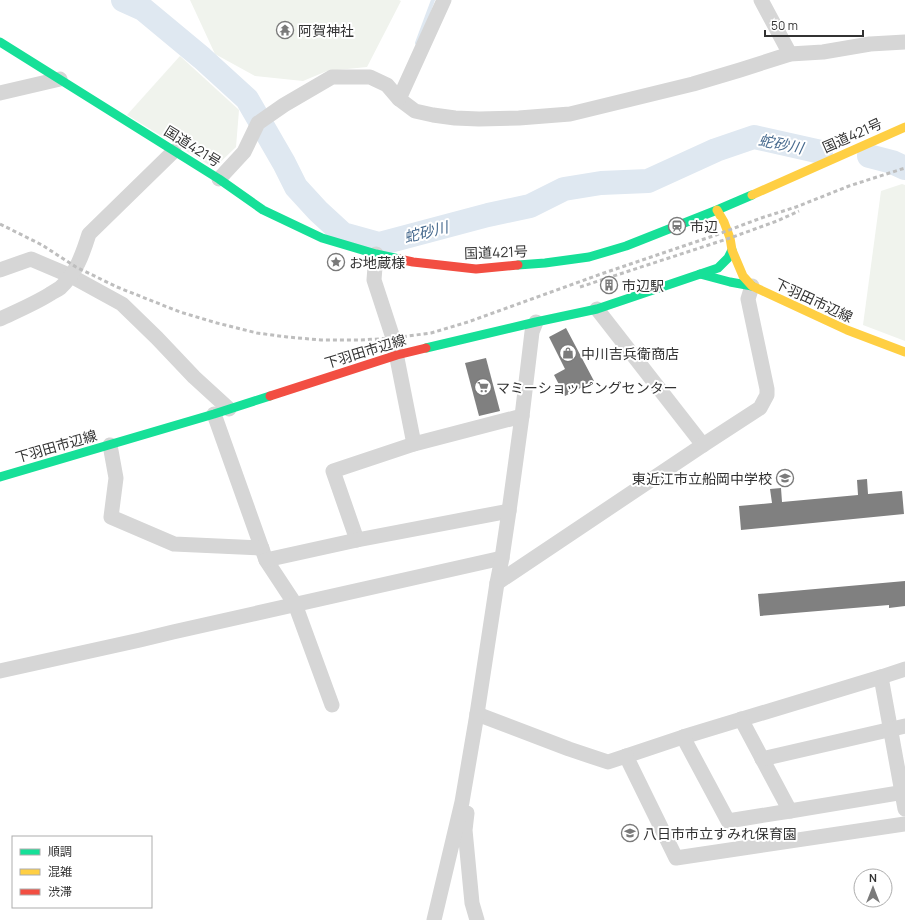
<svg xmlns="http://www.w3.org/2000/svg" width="905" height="920" font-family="Manrope,'Noto Sans JP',sans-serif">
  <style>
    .green { fill: #f0f3ed }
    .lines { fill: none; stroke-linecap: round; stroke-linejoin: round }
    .stream { stroke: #dfe8f1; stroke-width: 4 }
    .river { stroke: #dfe8f1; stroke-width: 24 }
    .building { fill: #808080 }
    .street { stroke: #d6d6d6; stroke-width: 15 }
    .fast { stroke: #16e098; stroke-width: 9 }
    .slow { stroke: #ffcf43; stroke-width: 9 }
    .jam { stroke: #f24e42; stroke-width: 9 }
    .rail { stroke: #bebebe; stroke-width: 3; stroke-dasharray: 4 3; stroke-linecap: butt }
    .labels { text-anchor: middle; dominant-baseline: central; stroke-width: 4; stroke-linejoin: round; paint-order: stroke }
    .poi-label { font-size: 14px; fill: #323232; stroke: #fff; text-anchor: start }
    .street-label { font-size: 14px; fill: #323232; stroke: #fff }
    .water-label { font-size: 15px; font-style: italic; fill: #476a8e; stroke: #fff }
  </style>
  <rect width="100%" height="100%" fill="#fff"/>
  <g class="green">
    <path d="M190,0H399L401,1L367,67L327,71L303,81L255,76L215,54Z"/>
    <path d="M180,56L239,110L236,147L214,168L127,115Z"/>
    <path d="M902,184L905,185V341L863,325L881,191Z"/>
  </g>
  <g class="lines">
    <path class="stream" d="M417,43L433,0"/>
    <g class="river">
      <path d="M123,0L143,9L202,58L247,99L284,163L296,187L318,211L343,234L379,244L488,215L530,206L564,189L601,183L648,181L716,150L754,137L821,152"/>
      <path d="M869,156L892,162L905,168"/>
    </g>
  </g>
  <g class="building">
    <path d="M566,328L594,381L565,396L554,375L565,369L549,337Z"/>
    <path d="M486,358L500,411L479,416L465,363Z"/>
    <path d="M867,479L868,494L902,491L904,514L741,530L739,506L772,503L770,489L781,488L782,502L858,495L857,480Z"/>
    <path d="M905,581V606L889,608V605L760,616L758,594Z"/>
  </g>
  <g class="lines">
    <g class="street">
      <path d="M761,0L790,54"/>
      <path d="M0,93L60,79"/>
      <path d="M399,99L415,111L433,115L455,118L479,119L519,118L570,114L693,84L740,70L790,54L823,52L870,44L905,42"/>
      <path d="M219,179L244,152L258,123L284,105L332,77H370L387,85L399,99L444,0"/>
      <path d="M376,254L374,280L393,338L414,444"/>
      <path d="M0,270L31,259L71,276L122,304L157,338L194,377L229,409"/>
      <path d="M597,309L703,445"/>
      <path d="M0,319C17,311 34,304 50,294C53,292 57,290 60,288C76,274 83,253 89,234L174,151"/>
      <path d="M214,414L266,560L295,604L332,705"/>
      <path d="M110,445L116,478L111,517L174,544L262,548"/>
      <path d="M357,540L333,471L414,444L522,416"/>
      <path d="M266,560L357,540L509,511"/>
      <path d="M497,583L703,445L760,408L767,395V389L748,299L752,286"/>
      <path d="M0,671L140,640L173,632L502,558"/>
      <path d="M881,677L905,809"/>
      <path d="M477,714L569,749L608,762L683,737L881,677L905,669"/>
      <path d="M741,719L790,811L905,792"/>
      <path d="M683,737L728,821L790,811"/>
      <path d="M626,756L676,858L905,824"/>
      <path d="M762,759L905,726"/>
      <path d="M467,813L465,830L472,903L477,920"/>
      <path d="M434,920L462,802L477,714L497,583L502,558L509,511L522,416L532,332L536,322"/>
    </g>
    <g class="fast">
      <path d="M0,42L219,179L263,210L322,238L376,254L399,259"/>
      <path d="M518,265L545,263L589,257L626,246L717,210L752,195"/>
      <path d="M700,274L730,282L752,286"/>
      <path d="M426,348L536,322L597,309L718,268L728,258L732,250"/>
      <path d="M0,477L214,414L270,396"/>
    </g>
    <g class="slow">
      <path d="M752,195L905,127"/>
      <path d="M717,210L724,222L730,238L732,250L743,276L752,286L847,330L905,352"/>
    </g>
    <g class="jam">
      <path d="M399,259L413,262L476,269L518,265"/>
      <path d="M270,396L397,355L426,348"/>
    </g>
    <g class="rail">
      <path d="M0,224L42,245L76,267L117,287L180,312L217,323L257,333L287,337L321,340H361L393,338L431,333L468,322L601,274L716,235L761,218L796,207L849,186L905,168"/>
      <path d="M580,287L730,238L777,221L799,211"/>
    </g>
  </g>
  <defs>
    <g id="temple-ring" transform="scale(0.9)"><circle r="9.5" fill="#fff" stroke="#7a7a7a" stroke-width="1.5"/><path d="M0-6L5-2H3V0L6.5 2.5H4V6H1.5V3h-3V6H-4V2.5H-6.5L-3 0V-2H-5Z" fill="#7a7a7a"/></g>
    <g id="station-ring" transform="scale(0.9)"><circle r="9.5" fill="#fff" stroke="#7a7a7a" stroke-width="1.5"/><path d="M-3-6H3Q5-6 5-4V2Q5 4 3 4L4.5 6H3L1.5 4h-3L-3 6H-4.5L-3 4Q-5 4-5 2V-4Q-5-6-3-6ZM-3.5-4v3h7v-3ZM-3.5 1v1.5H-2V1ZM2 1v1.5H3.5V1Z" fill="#7a7a7a"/></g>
    <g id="sight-ring" transform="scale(0.9)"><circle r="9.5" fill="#fff" stroke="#7a7a7a" stroke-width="1.5"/><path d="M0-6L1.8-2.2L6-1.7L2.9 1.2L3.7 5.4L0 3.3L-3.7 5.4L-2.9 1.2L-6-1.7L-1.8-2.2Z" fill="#7a7a7a"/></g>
    <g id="building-ring" transform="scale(0.9)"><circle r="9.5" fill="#fff" stroke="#7a7a7a" stroke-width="1.5"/><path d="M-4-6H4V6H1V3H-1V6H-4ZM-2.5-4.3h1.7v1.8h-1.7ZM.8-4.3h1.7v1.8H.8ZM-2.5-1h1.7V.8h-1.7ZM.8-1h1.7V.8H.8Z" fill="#7a7a7a"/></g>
    <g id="shop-ring" transform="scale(0.9)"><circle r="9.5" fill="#fff" stroke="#7a7a7a" stroke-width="1.5"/><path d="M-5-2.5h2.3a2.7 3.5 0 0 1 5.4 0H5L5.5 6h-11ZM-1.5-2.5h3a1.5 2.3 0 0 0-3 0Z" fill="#7a7a7a"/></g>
    <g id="supermarket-ring" transform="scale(0.9)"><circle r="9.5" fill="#fff" stroke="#7a7a7a" stroke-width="1.5"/><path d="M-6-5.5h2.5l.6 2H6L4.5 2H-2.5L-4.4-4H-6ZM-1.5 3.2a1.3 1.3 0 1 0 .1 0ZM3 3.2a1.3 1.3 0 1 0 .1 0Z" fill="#7a7a7a"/></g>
    <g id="school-ring" transform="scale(0.9)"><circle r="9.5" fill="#fff" stroke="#7a7a7a" stroke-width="1.5"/><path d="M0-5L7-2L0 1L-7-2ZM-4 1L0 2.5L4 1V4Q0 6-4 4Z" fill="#7a7a7a"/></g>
  </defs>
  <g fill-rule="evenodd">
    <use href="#temple-ring" x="285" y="30"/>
    <use href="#station-ring" x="677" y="226"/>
    <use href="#sight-ring" x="336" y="262"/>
    <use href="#building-ring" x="609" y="285"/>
    <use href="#shop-ring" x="568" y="353"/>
    <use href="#supermarket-ring" x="483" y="387"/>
    <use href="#school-ring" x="785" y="478"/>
    <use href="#school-ring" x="630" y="833"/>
  </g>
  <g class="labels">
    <g class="poi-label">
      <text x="298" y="30">阿賀神社</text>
      <text x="690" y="226">市辺</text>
      <text x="349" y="262">お地蔵様</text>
      <text x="622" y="285">市辺駅</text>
      <text x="581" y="353">中川吉兵衛商店</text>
      <text x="496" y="387">マミーショッピングセンター</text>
      <text x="772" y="478" text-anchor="end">東近江市立船岡中学校</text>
      <text x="643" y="833">八日市市立すみれ保育園</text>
    </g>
    <g class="street-label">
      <text transform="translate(852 135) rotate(-24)">国道421号</text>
      <text transform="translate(193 146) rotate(32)">国道421号</text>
      <text transform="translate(496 252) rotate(-2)">国道421号</text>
      <text transform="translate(814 300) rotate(25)">下羽田市辺線</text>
      <text transform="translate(365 351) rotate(-17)">下羽田市辺線</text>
      <text transform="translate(56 446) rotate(-16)">下羽田市辺線</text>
    </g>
    <g class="water-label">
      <text transform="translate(781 144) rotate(11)">蛇砂川</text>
      <text transform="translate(426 232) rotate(-14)">蛇砂川</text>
    </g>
  </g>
  <rect x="12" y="836" width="140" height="72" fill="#ffffff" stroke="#adadad"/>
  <rect x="20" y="849" width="20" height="6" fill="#16e098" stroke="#adadad"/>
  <text x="48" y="856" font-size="12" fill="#323232">順調</text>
  <rect x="20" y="869" width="20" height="6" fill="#ffcf43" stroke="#adadad"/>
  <text x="48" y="876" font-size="12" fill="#323232">混雑</text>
  <rect x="20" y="889" width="20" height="6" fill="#f24e42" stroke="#adadad"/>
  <text x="48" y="896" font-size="12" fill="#323232">渋滞</text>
  <g transform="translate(873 888)"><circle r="19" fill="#ffffff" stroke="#adadad"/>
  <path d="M0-3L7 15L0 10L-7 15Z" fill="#7a7a7a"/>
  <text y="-6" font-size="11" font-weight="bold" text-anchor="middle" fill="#323232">N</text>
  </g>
  <path d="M765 30v6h98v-6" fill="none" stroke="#323232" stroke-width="2"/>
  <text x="771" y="30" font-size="12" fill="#323232" stroke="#ffffff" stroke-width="3" paint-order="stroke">50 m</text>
</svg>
